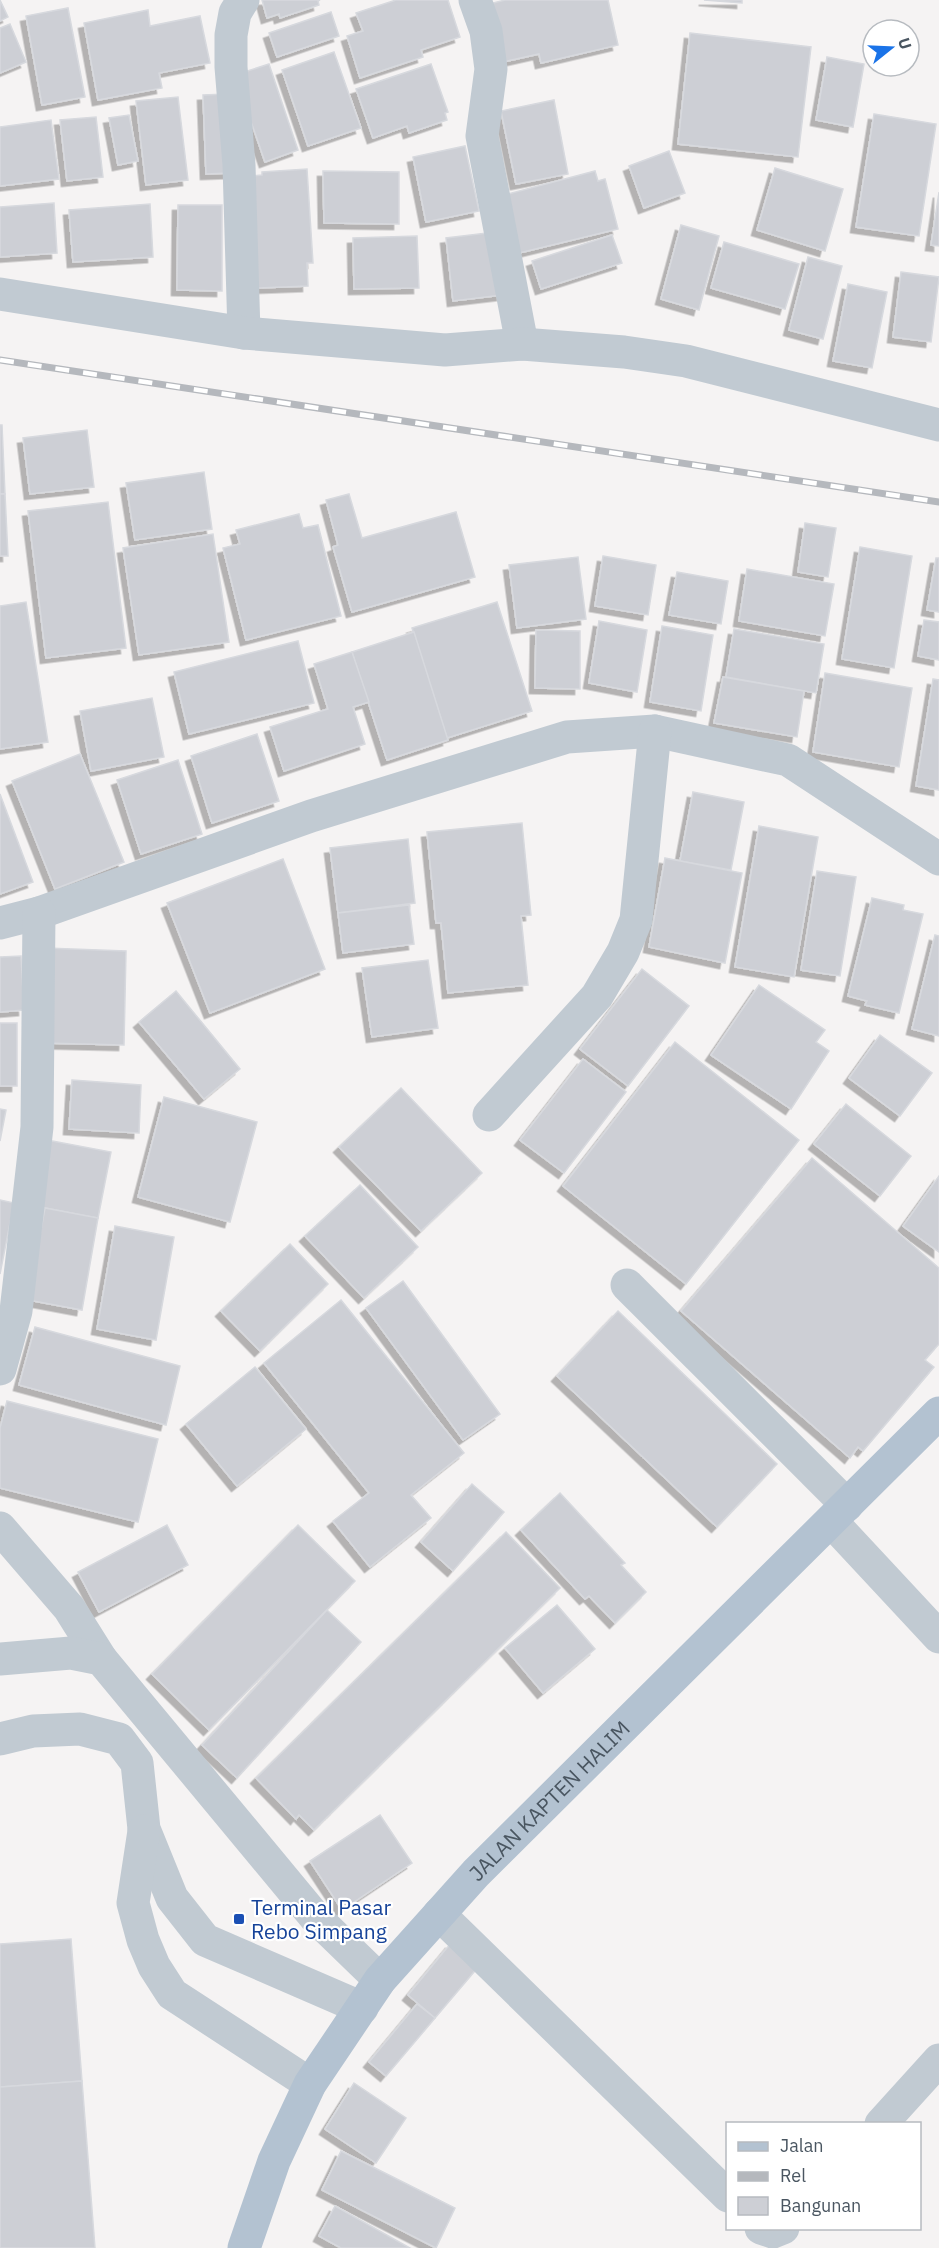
<svg xmlns="http://www.w3.org/2000/svg" width="939" height="2248" font-family="'IBM Plex Sans',sans-serif">
  <style>
    .building { fill: #cdcfd5; stroke: #d7d9de; stroke-width: 1.5; filter: url(#shadow) }
    .lines { fill: none; stroke-linecap: round; stroke-linejoin: round }
    .minor { stroke: #c1cad2; stroke-width: 33 }
    .major { stroke: #b3c2d1; stroke-width: 33 }
    .rail-casing { stroke: #b5b8bd; stroke-width: 7 }
    .rail { stroke: #fff; stroke-width: 4.5; stroke-dasharray: 14; stroke-linecap: butt }
    .transit-dot { fill: #1a4fb4; stroke: #fff; stroke-width: 2 }
    .labels { text-anchor: middle; dominant-baseline: central; stroke-width: 4.5; stroke-linejoin: round; paint-order: stroke }
    .street-label { font-size: 21px; fill: #4a5661; stroke: #fff }
    .transit-label { font-size: 21px; fill: #164399; stroke: #fff; text-anchor: start }
  </style>
  <defs>
    <filter id="shadow"><feDropShadow dx="-5.5" dy="5.5" stdDeviation="0" flood-color="#0004"/></filter>
  </defs>
  <rect width="100%" height="100%" fill="#f5f3f3"/>
  <g class="building">
    <path d="M0,0L8,17L0,21Z"/>
    <path d="M262,0H320L318,1L319,5L280,18L279,14L267,18Z"/>
    <path d="M396,0H448L460,37L421,50L423,57L360,78L347,36L363,31L356,13Z"/>
    <path d="M505,0H608L618,45L541,63L539,54L503,62L489,4Z"/>
    <path d="M704,0H742V3Z"/>
    <path d="M68,8L85,97L42,105L26,16Z"/>
    <path d="M148,10L150,26L200,16L210,63L159,73L162,88L98,100L84,23Z"/>
    <path d="M331,12L339,36L277,57L269,33Z"/>
    <path d="M10,24L26,62L0,73V28Z"/>
    <path d="M690,33L811,47L798,157L678,144Z"/>
    <path d="M334,52L361,128L308,146L282,70Z"/>
    <path d="M827,57L864,64L853,127L816,120Z"/>
    <path d="M269,64L298,150L265,162L235,75Z"/>
    <path d="M431,64L448,112L445,113L447,120L409,133L407,126L373,138L356,89Z"/>
    <path d="M227,94L230,173L206,174L203,95Z"/>
    <path d="M178,97L188,180L146,185L136,101Z"/>
    <path d="M554,100L568,174L516,184L501,111Z"/>
    <path d="M874,114L936,124L919,236L856,227Z"/>
    <path d="M129,115L138,161L118,165L109,118Z"/>
    <path d="M96,117L103,177L67,181L60,120Z"/>
    <path d="M51,120L59,179L0,186V127Z"/>
    <path d="M465,146L479,211L426,222L413,157Z"/>
    <path d="M669,151L685,193L644,208L629,166Z"/>
    <path d="M775,168L843,189L825,251L757,230Z"/>
    <path d="M307,169L313,263H307L308,286L258,288L252,176L262,175V172Z"/>
    <path d="M323,171L399,172V224L324,223Z"/>
    <path d="M595,171L598,181L605,179L618,229L519,253L504,195Z"/>
    <path d="M939,192V246L931,245Z"/>
    <path d="M54,203L57,253L0,257V207Z"/>
    <path d="M150,204L153,257L73,262L69,210Z"/>
    <path d="M178,205H222V291L177,290Z"/>
    <path d="M681,225L719,236L699,310L661,299Z"/>
    <path d="M495,232L502,295L453,301L446,238Z"/>
    <path d="M612,235L622,263L541,289L532,261Z"/>
    <path d="M417,236L419,288L354,289L353,238Z"/>
    <path d="M724,242L799,264L785,309L711,288Z"/>
    <path d="M808,257L842,266L823,339L789,330Z"/>
    <path d="M901,272L939,277L931,342L893,337Z"/>
    <path d="M848,284L887,292L872,368L833,361Z"/>
    <path d="M0,425H2L5,494H0Z"/>
    <path d="M87,430L94,487L30,494L23,438Z"/>
    <path d="M204,472L212,529L135,540L126,483Z"/>
    <path d="M0,494H5L8,556H0Z"/>
    <path d="M349,494L362,538L456,512L475,577L352,612L333,547L338,545L326,500Z"/>
    <path d="M108,502L126,648L46,658L28,511Z"/>
    <path d="M299,514L303,528L318,525L341,616L246,640L223,548L240,544L236,530Z"/>
    <path d="M805,523L836,528L828,577L798,572Z"/>
    <path d="M213,534L229,642L139,655L123,548Z"/>
    <path d="M860,547L912,556L894,668L842,659Z"/>
    <path d="M603,556L656,565L648,615L595,606Z"/>
    <path d="M578,557L586,619L517,628L509,565Z"/>
    <path d="M936,558H939V612L927,610Z"/>
    <path d="M747,569L834,584L825,636L739,621Z"/>
    <path d="M677,572L728,581L721,624L669,615Z"/>
    <path d="M26,602L48,742L0,749V606Z"/>
    <path d="M497,602L532,711L447,738L412,628Z"/>
    <path d="M924,620L939,622V660L918,656Z"/>
    <path d="M599,621L647,630L637,692L589,683Z"/>
    <path d="M662,626L713,635L701,711L650,702Z"/>
    <path d="M734,629L824,644L816,693L726,677Z"/>
    <path d="M536,630L580,631V689L535,688Z"/>
    <path d="M414,632L448,740L387,760L352,652Z"/>
    <path d="M298,641L314,703L189,734L174,672Z"/>
    <path d="M352,652L369,702L353,707L365,744L284,771L270,727L328,709L314,664Z"/>
    <path d="M825,673L912,688L899,767L813,752Z"/>
    <path d="M723,677L804,691L797,737L714,723Z"/>
    <path d="M933,679L939,680V790L916,786Z"/>
    <path d="M152,698L164,757L91,771L80,711Z"/>
    <path d="M257,734L279,801L212,823L191,756Z"/>
    <path d="M80,754L124,862L55,889L12,781Z"/>
    <path d="M178,760L202,834L141,854L117,780Z"/>
    <path d="M693,792L744,802L731,870L680,861Z"/>
    <path d="M0,794L33,882L0,894Z"/>
    <path d="M522,823L531,915L521,916L528,985L448,993L441,923H436L427,832Z"/>
    <path d="M759,826L818,837L794,977L735,967Z"/>
    <path d="M408,839L415,903L338,913L330,848Z"/>
    <path d="M665,858L742,873L725,963L649,947Z"/>
    <path d="M283,859L325,969L210,1013L167,903Z"/>
    <path d="M817,871L856,877L840,976L801,970Z"/>
    <path d="M872,898L904,905L903,910L923,914L899,1013L865,1005L867,1001L848,996Z"/>
    <path d="M409,905L414,944L343,953L338,913Z"/>
    <path d="M935,935L939,936V1036L912,1029Z"/>
    <path d="M45,948L126,951L124,1045L43,1043Z"/>
    <path d="M21,956L24,1010L0,1012V957Z"/>
    <path d="M428,960L438,1028L372,1037L362,968Z"/>
    <path d="M642,969L689,1006L628,1086L580,1049Z"/>
    <path d="M759,985L825,1030L816,1042L829,1051L791,1109L711,1055Z"/>
    <path d="M176,991L240,1069L204,1099L139,1022Z"/>
    <rect x="0" y="1023" width="17" height="63"/>
    <path d="M880,1035L932,1073L900,1116L849,1078Z"/>
    <path d="M675,1042L799,1140L686,1284L563,1186Z"/>
    <path d="M583,1059L626,1092L564,1173L520,1140Z"/>
    <path d="M72,1080L141,1085L139,1133L69,1129Z"/>
    <path d="M401,1088L482,1173L421,1231L339,1147Z"/>
    <path d="M164,1097L257,1122L230,1222L138,1197Z"/>
    <path d="M846,1104L911,1156L880,1196L814,1144Z"/>
    <path d="M0,1109L6,1110L0,1141Z"/>
    <path d="M47,1140L111,1152L98,1218L35,1206Z"/>
    <path d="M812,1158L939,1268V1344L925,1360L934,1367L863,1451L858,1447L850,1458L681,1311Z"/>
    <path d="M939,1176V1252L903,1226Z"/>
    <path d="M360,1185L418,1247L364,1298L305,1236Z"/>
    <path d="M0,1200L14,1203L0,1274Z"/>
    <path d="M45,1208L98,1218L82,1310L28,1300Z"/>
    <path d="M115,1226L174,1237L156,1340L97,1329Z"/>
    <path d="M290,1244L328,1284L260,1351L221,1311Z"/>
    <path d="M403,1281L500,1414L463,1440L366,1308Z"/>
    <path d="M341,1300L464,1453L411,1495L431,1518L370,1567L333,1521L369,1493L264,1363Z"/>
    <path d="M618,1311L777,1464L717,1527L557,1376Z"/>
    <path d="M35,1327L180,1366L166,1425L19,1385Z"/>
    <path d="M255,1367L306,1429L237,1486L186,1424Z"/>
    <path d="M7,1401L158,1439L138,1522L0,1488V1428Z"/>
    <path d="M472,1484L504,1512L453,1571L421,1542Z"/>
    <path d="M560,1493L625,1563L621,1565L646,1592L615,1623L589,1596L585,1599L521,1530Z"/>
    <path d="M167,1525L188,1565L99,1612L78,1572Z"/>
    <path d="M298,1525L355,1581L209,1730L152,1674Z"/>
    <path d="M506,1532L560,1588L314,1830L299,1815L296,1819L256,1778Z"/>
    <path d="M557,1605L595,1649L543,1693L505,1648Z"/>
    <path d="M327,1610L361,1642L237,1778L202,1745Z"/>
    <path d="M380,1815L412,1863L342,1910L310,1861Z"/>
    <path d="M71,1939L82,2081L0,2087V1944Z"/>
    <path d="M451,1943L479,1966L435,2018L408,1995Z"/>
    <path d="M417,2004L435,2018L386,2076L369,2062Z"/>
    <path d="M82,2081L95,2248H0V2087Z"/>
    <path d="M354,2083L406,2118L376,2163L325,2129Z"/>
    <path d="M341,2151L455,2208L436,2248L322,2190Z"/>
    <path d="M335,2206L410,2248H341L319,2236Z"/>
  </g>
  <g class="lines">
    <g class="minor">
      <path d="M243,0L235,13L231,35V67L239,165L244,333"/>
      <path d="M475,0L486,31L491,69L482,136L522,344"/>
      <path d="M0,294L244,333L445,350L522,344L624,352L686,361L939,425"/>
      <path d="M0,923L39,913L311,816L567,737L655,731L788,760L939,859"/>
      <path d="M489,1115L597,996L623,952L636,920L655,731"/>
      <path d="M627,1285L847,1505"/>
      <path d="M0,1369L16,1311L37,1127L39,913"/>
      <path d="M831,1521L939,1637"/>
      <path d="M0,1528L69,1608L101,1659"/>
      <path d="M0,1659L71,1653L101,1659L315,1917L380,1980"/>
      <path d="M0,1739L33,1731L80,1729L119,1739L137,1763L144,1829L172,1898L205,1940L362,2008"/>
      <path d="M144,1831L133,1903L143,1940L154,1966L172,1994L310,2084"/>
      <path d="M439,1914L728,2196"/>
      <path d="M881,2124L939,2060"/>
      <path d="M761,2228L773,2232L783,2228"/>
    </g>
    <path class="major" id="s1" d="M244,2248L274,2161L310,2084L380,1980L476,1873L939,1413"/>
    <g class="rail-casing">
      <path id="rail" d="M0,360L939,502"/>
    </g>
    <use href="#rail" class="rail"/>
  </g>
  <rect class="transit-dot" x="233" y="1913" width="12" height="12" rx="3"/>
  <g class="labels">
    <g class="street-label">
      <text stroke="none"><textPath href="#s1" startOffset="549">JALAN KAPTEN HALIM</textPath></text>
    </g>
    <g class="transit-label">
      <text x="251" y="1907">Terminal Pasar<tspan x="251" dy="24">Rebo Simpang</tspan></text>
    </g>
  </g>
  <rect x="726" y="2122" width="195" height="108" fill="#ffffff" stroke="#b7bbc0" stroke-width="1.5"/>
  <rect x="738" y="2142" width="30" height="9" fill="#b3c2d1" stroke="#b7bbc0" stroke-width="1.5"/>
  <text x="780" y="2152" font-size="18" fill="#4a5661">Jalan</text>
  <rect x="738" y="2172" width="30" height="9" fill="#b5b8bd" stroke="#b7bbc0" stroke-width="1.5"/>
  <text x="780" y="2182" font-size="18" fill="#4a5661">Rel</text>
  <rect x="738" y="2197" width="30" height="18" fill="#cdcfd5" stroke="#b7bbc0" stroke-width="1.5"/>
  <text x="780" y="2212" font-size="18" fill="#4a5661">Bangunan</text>
  <g transform="translate(891 48) rotate(72)"><circle r="28" fill="#ffffff" stroke="#b7bbc0" stroke-width="1.5"/>
  <path d="M0-4.5L10 22L0 15L-10 22Z" fill="#1a73e8"/>
  <text y="-9" font-size="16" font-weight="bold" text-anchor="middle" fill="#4a5661">U</text>
  </g>
</svg>
